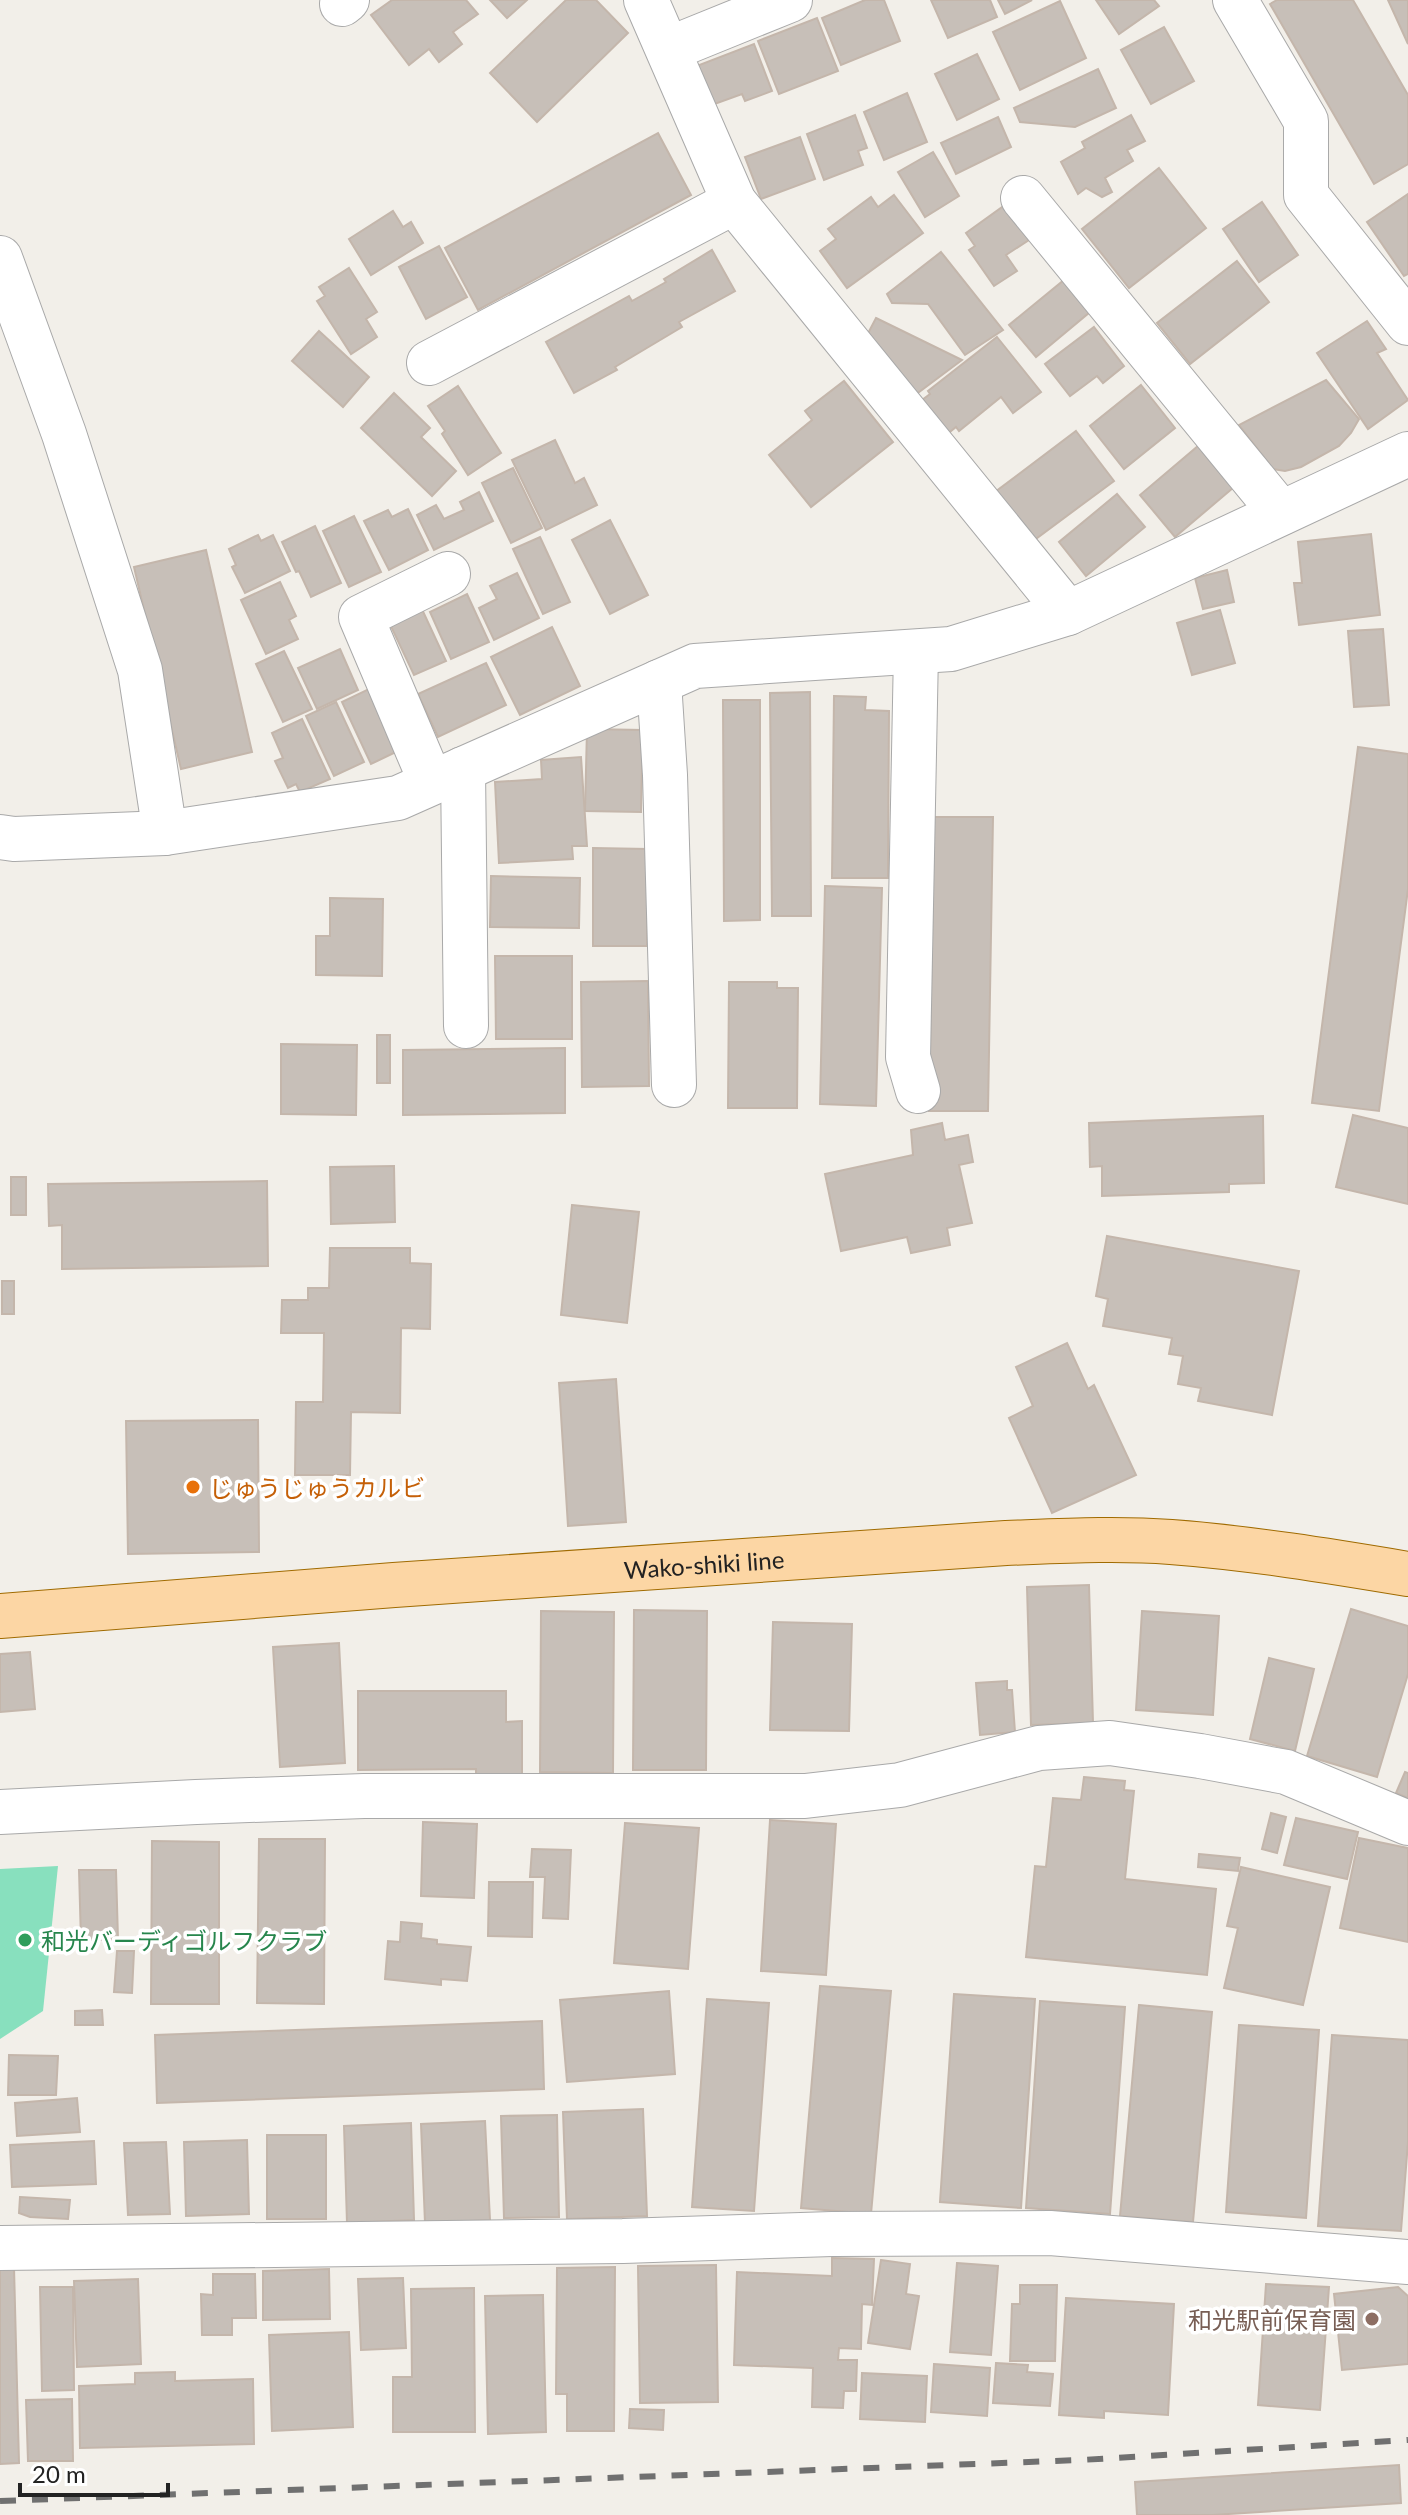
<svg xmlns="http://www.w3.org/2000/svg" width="1408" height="2515" font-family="Lato,'Noto Sans JP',sans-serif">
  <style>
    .pitch { fill: #88e0be }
    .building { fill: #c7bfb8; stroke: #c4b6ab; stroke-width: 2 }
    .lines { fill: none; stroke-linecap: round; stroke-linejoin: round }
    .minor-casing { stroke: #a9a9a9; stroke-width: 46 }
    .major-casing { stroke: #a06b00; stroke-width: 46 }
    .minor { stroke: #fff; stroke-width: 44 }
    .major { stroke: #fcd6a4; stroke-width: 44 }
    .rail { stroke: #707070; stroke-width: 6; stroke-dasharray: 16 16; stroke-linecap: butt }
    .food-dot { fill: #e8710a; stroke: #fff; stroke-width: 3 }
    .leisure-dot { fill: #2e9e5b; stroke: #fff; stroke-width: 3 }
    .education-dot { fill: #8d6e63; stroke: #fff; stroke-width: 3 }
    .labels { text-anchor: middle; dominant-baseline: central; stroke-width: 7; stroke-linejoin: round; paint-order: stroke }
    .food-label { font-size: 24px; fill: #c56008; stroke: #fff; text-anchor: start }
    .street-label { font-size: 24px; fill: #222; stroke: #fff }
    .leisure-label { font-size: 24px; fill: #27864d; stroke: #fff; text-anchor: start }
    .education-label { font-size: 24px; fill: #785e54; stroke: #fff; text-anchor: end }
  </style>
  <rect width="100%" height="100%" fill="#f2efe9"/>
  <path class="pitch" d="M58,1866L43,2011L0,2039V1869Z"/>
  <g class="building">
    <path d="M392,0H466L478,14L453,32L462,44L439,62L429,49L409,65L371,15Z"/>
    <path d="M490,0H527L507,18Z"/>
    <path d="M566,0H596L628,33L537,122L490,73Z"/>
    <path d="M865,0H884L900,41L841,65L822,18Z"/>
    <path d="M931,0H990L997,17L948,38Z"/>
    <path d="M998,0H1032L1005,14Z"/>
    <path d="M1096,0H1154L1159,6L1119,34Z"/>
    <path d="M1277,0H1353L1408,95V164L1374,184L1270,4Z"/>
    <path d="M1388,0H1408V44Z"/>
    <path d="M1060,1L1086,58L1020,90L993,32Z"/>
    <path d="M817,18L838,71L779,94L758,41Z"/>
    <path d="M1164,27L1194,81L1151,104L1121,50Z"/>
    <path d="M754,44L772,91L745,101L742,94L709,106L694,67Z"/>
    <path d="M977,54L999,99L957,120L935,74Z"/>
    <path d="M1098,69L1116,108L1075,127L1020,122L1014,108Z"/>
    <path d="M907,93L927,142L884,160L864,112Z"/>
    <path d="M855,115L867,148L858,151L863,165L824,180L807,134Z"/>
    <path d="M1131,115L1145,141L1127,150L1133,161L1105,178L1112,192L1102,197L1086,188L1078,194L1061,162L1085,148L1082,142Z"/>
    <path d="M998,117L1011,147L956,174L941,143Z"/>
    <path d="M658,133L691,195L478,310L445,248Z"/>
    <path d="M800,137L815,179L761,199L745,157Z"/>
    <path d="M933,152L959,196L925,217L898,172Z"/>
    <path d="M1159,168L1206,228L1129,288L1082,229Z"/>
    <path d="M1408,194V274L1404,276L1367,222Z"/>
    <path d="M894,195L923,233L847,288L820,251L836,239L828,229L871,197L878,207Z"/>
    <path d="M1262,202L1298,255L1259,282L1223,229Z"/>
    <path d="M1005,205L1029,240L1006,255L1017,271L994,286L969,250L975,246L966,233Z"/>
    <path d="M393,211L403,227L411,222L423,243L371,275L349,239Z"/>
    <path d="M439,246L467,297L426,319L399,267Z"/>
    <path d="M712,250L735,291L679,322L682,327L615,367L617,370L574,393L546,342L629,296L632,301L666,282L664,279Z"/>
    <path d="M941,252L1003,330L965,355L928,304L892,303L887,294Z"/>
    <path d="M1237,261L1269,302L1190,364L1157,323Z"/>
    <path d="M349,268L377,312L366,319L377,337L351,354L317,301L325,296L319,287Z"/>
    <path d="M1064,280L1090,312L1036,357L1009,325Z"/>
    <path d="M876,318L962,360L907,401L864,341Z"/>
    <path d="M1367,321L1386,349L1377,353L1408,400L1368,429L1317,353Z"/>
    <path d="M1094,327L1124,366L1103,383L1097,376L1070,396L1045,364Z"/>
    <path d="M319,331L369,377L343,407L292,361Z"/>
    <path d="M997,337L1041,392L1013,413L1001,397L959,431L956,427L940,440L914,406L930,394L928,391Z"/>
    <path d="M1326,380L1359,419L1351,433L1339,446L1301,467L1285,471L1273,469L1239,425Z"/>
    <path d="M844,381L893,442L811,507L769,455L812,420L805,411Z"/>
    <path d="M1141,385L1175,428L1124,469L1090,426Z"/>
    <path d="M458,386L501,453L468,475L442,434L445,431L428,406Z"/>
    <path d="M394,393L430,428L421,437L456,471L432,496L361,428Z"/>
    <path d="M1076,431L1114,481L1033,541L995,492Z"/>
    <path d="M555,440L575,483L584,478L597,505L546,530L512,460Z"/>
    <path d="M1198,446L1233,488L1175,537L1140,495Z"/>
    <path d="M513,468L542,528L511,543L482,483Z"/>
    <path d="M479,492L493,521L434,550L417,515L436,505L444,519L464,510L460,502Z"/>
    <path d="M1117,494L1145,527L1086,576L1059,542Z"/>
    <path d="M408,509L428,550L389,570L364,521L388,510L392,517Z"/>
    <path d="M354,516L381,572L349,587L323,531Z"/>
    <path d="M610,520L648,595L610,614L572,540Z"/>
    <path d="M315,526L341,583L311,597L299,571L296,572L282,542Z"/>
    <path d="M1371,534L1380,615L1299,625L1294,583H1302L1298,542Z"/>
    <path d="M258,535L261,541L273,535L290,571L245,593L232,567L236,565L229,549Z"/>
    <path d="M540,537L570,602L543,614L513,549Z"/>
    <path d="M206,550L252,752L181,769L134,567Z"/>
    <path d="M1227,570L1234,602L1203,609L1195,578Z"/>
    <path d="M517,573L539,618L494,640L479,608L497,599L490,586Z"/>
    <path d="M280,582L296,616L289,620L298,639L266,654L241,600Z"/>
    <path d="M467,594L489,642L451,659L430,612Z"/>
    <path d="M420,605L446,661L414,675L388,620Z"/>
    <path d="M1220,610L1235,663L1192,675L1177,623Z"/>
    <path d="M552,627L580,686L520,715L491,657Z"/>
    <path d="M1383,629L1389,705L1354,707L1348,631Z"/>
    <path d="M340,649L358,690L317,709L298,668Z"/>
    <path d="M284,651L312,709L283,722L256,664Z"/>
    <path d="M486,663L506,705L438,737L418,694Z"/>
    <path d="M369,689L398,751L371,764L342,702Z"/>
    <path d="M810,692L811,916H772L770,693Z"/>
    <path d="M834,696L866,697L865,710L889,711L888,878H832Z"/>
    <path d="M723,700H760V920L724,921Z"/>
    <path d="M336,702L364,762L334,776L306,716Z"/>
    <path d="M302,719L330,779L300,792L296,784L288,788L275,761L283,758L272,733Z"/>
    <path d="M587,729L643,730L641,812L585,811Z"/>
    <path d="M1358,747L1408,754V889L1379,1111L1312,1103Z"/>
    <path d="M581,757L587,846H572L573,859L499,863L495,782L542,779L541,760Z"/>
    <path d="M934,817H993L988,1111H929Z"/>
    <path d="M593,848L648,849L647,946H593Z"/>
    <path d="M491,876L580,878L579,928L490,927Z"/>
    <path d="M825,886L882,888L876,1106L820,1104Z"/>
    <path d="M330,898L383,899L382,976L316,975V936H330Z"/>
    <path d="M495,956H572V1039H496Z"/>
    <path d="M648,981L649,1086L582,1087L581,982Z"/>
    <path d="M729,982H777V988H798L797,1108H728Z"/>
    <rect x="377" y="1035" width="13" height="48"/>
    <path d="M281,1044L357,1045L356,1115L281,1114Z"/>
    <path d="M565,1048V1113L403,1115V1050Z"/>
    <path d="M1353,1115L1408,1128V1204L1336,1187Z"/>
    <path d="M1263,1116L1264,1183L1229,1184V1192L1102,1196V1166L1090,1167L1089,1123Z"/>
    <path d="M942,1123L945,1140L968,1135L973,1162L959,1165L972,1223L947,1228L950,1245L911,1253L907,1237L841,1251L825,1174L913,1155L911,1130Z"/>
    <path d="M394,1166L395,1222L331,1224L330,1167Z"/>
    <rect x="11" y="1177" width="15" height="38"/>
    <path d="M267,1181L268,1266L62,1269V1225L49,1226L48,1184Z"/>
    <path d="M572,1205L639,1212L627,1323L561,1315Z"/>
    <path d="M1107,1236L1299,1271L1272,1415L1198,1401L1201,1388L1178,1384L1183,1356L1169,1354L1172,1338L1103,1326L1108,1299L1096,1296Z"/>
    <path d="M330,1248H410V1263L431,1264L430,1329L401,1328L400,1413L351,1412L350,1475H295L296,1402H323L324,1333H281L282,1300H308V1288H329Z"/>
    <rect x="2" y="1281" width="12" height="33"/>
    <path d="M1067,1343L1088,1389L1094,1385L1136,1475L1052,1513L1009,1418L1033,1406L1016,1367Z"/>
    <path d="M616,1379L626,1522L568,1526L559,1383Z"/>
    <path d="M258,1420L259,1552L128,1554L126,1421Z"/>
    <path d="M1089,1585L1093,1723L1031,1725L1027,1587Z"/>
    <path d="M1351,1609L1408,1626V1674L1377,1777L1307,1756Z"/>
    <path d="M634,1610L707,1611L706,1770H633Z"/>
    <path d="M541,1611L614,1612L613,1773L540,1772Z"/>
    <path d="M1142,1611L1219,1616L1213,1715L1136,1710Z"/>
    <path d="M773,1622L852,1624L849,1731L770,1730Z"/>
    <path d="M339,1643L345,1763L280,1767L273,1647Z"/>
    <path d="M30,1652L35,1709L0,1712V1654Z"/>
    <path d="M1269,1658L1314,1669L1295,1751L1250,1739Z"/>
    <path d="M1007,1681V1690H1012L1015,1732L980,1735L976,1683Z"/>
    <path d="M358,1691H506V1722L522,1721V1775H476V1769L358,1770Z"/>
    <path d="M1405,1772L1408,1773V1798L1396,1793Z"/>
    <path d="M1084,1777L1125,1781L1124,1790L1134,1791L1125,1879L1216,1889L1207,1975L1026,1957L1035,1866L1046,1867L1053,1798L1081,1800Z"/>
    <path d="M1271,1813L1286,1817L1277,1853L1262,1849Z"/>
    <path d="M1296,1818L1358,1832L1347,1879L1284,1865Z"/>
    <path d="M770,1820L836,1824L826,1975L761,1971Z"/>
    <path d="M423,1822L477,1824L474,1898L421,1896Z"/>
    <path d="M625,1823L699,1828L688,1969L614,1963Z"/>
    <path d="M1359,1838L1408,1848V1942L1340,1928Z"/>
    <path d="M259,1839H325L324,2004L257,2003Z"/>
    <path d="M152,1841L219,1842V2004H151Z"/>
    <path d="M532,1849L571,1850L568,1919L543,1918L545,1877H530Z"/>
    <path d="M1199,1854L1240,1858L1238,1871L1198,1867Z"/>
    <path d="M1241,1867L1330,1887L1303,2005L1224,1988L1238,1928L1227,1926Z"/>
    <path d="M79,1870H116L118,1939L81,1941Z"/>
    <path d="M489,1882H533L532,1937L488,1936Z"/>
    <path d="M401,1922L422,1924L421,1938L437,1940V1944L471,1947L467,1981L441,1979V1985L385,1979L388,1941L400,1942Z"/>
    <path d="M117,1951H134L132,1993L114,1992Z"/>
    <path d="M820,1986L891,1991L871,2214L801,2208Z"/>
    <path d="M669,1991L675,2074L567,2082L560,2000Z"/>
    <path d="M954,1994L1035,1999L1021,2208L940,2202Z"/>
    <path d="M707,1999L769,2003L754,2211L692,2207Z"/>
    <path d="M1040,2001L1125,2007L1110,2214L1026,2208Z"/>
    <path d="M1139,2005L1212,2012L1193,2222L1120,2216Z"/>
    <path d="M102,2010L103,2025H75V2011Z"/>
    <path d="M542,2021L544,2089L157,2103L155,2035Z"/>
    <path d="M1239,2025L1319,2030L1306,2218L1226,2212Z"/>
    <path d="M1332,2035L1408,2040V2142L1401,2231L1318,2226Z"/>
    <path d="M9,2055L58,2056L56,2095H8Z"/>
    <path d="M77,2098L80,2132L17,2136L15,2103Z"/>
    <path d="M643,2109L647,2216L567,2219L563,2112Z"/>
    <path d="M557,2115L559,2217L504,2218L501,2116Z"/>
    <path d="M485,2121L490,2220L425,2223L421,2124Z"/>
    <path d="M411,2123L414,2220L347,2223L344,2126Z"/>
    <rect x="267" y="2135" width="59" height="84"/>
    <path d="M247,2140L249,2214L186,2216L184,2142Z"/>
    <path d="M94,2141L96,2184L12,2187L10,2145Z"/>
    <path d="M166,2142L170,2214L128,2215L124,2143Z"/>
    <path d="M20,2197L70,2200L68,2219L30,2217L19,2213Z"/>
    <path d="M832,2258L874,2259L872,2305L862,2304L861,2349L839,2348L838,2360H857L856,2391H844L843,2408L812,2407L813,2368L734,2365L737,2272L832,2276Z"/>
    <path d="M881,2260L910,2264L906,2294L919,2296L910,2349L868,2343Z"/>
    <path d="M957,2263L998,2266L991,2355L950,2352Z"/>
    <path d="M716,2265L718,2402L640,2403L638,2266Z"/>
    <path d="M14,2267L19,2463L0,2464V2268Z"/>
    <path d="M615,2267L614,2431H567V2394H556L557,2268Z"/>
    <path d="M329,2269L330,2319L263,2320V2271Z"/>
    <path d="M213,2274H255L256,2318H232V2335H202L201,2294L213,2295Z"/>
    <path d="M403,2278L406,2348L361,2350L358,2279Z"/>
    <path d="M138,2279L141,2364L77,2367L74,2281Z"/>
    <path d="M1266,2284L1329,2287L1320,2410L1258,2405Z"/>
    <path d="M1020,2285H1057L1055,2361H1010L1012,2304H1020Z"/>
    <path d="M40,2287H73L74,2390L42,2391Z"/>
    <path d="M1398,2287L1408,2296V2364L1342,2370L1334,2294Z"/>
    <path d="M474,2288L475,2432H393V2377H412L411,2289Z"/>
    <path d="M543,2295L546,2432L488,2434L485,2296Z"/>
    <path d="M1066,2298L1174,2304L1168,2415L1104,2411V2418L1059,2415Z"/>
    <path d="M349,2332L353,2427L272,2431L269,2335Z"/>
    <path d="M996,2363L1028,2365L1027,2372L1053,2374L1050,2406L993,2403Z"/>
    <path d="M934,2364L990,2368L987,2416L931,2412Z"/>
    <path d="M175,2372V2381L253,2379L254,2444L80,2448L79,2386L135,2384V2373Z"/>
    <path d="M862,2373L927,2376L925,2422L860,2419Z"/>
    <path d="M72,2399L73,2461H28L26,2400Z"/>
    <path d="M630,2409L664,2410L663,2430L629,2428Z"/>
    <path d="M1399,2465L1401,2503L1213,2515H1137L1135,2482Z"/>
  </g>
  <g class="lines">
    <g class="minor-casing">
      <g id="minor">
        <path d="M646,0L734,202L1068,613"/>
        <path d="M1235,0L1306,121V195L1408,323"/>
        <path d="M342,4L347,0"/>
        <path d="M669,49L790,0"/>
        <path d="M1023,198L1281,513"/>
        <path d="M0,258L64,434L140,670L165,833"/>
        <path d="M429,363L734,202"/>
        <path d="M916,652L908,1057L918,1091"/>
        <path d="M659,682L665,775L674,1085"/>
        <path d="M463,769L466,1026"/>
        <path d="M431,782L361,617L448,574"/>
        <path d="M0,837L14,839L165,833L398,798L695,666L951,649L1068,613L1408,454"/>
        <path d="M0,1812L196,1802L364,1796H805L900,1785L1039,1748L1110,1743L1200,1756L1286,1772L1408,1823"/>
        <path d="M0,2248L623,2241L832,2234L1050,2233L1408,2262"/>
      </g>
    </g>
    <g class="major-casing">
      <g id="major">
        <path id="s1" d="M0,1616L394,1585L1006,1543C1061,1541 1116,1538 1171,1542C1250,1548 1330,1561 1408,1574"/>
      </g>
    </g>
    <use href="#minor" class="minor"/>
    <use href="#major" class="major"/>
    <path class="rail" d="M0,2501L1081,2460L1408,2440"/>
  </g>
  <circle class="food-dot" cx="193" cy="1487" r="8"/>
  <circle class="leisure-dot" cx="25" cy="1940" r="8"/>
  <circle class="education-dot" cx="1372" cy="2319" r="8"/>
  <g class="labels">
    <g class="food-label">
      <text x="209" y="1487">じゅうじゅうカルビ</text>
    </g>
    <g class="street-label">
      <text stroke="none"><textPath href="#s1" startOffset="706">Wako-shiki line</textPath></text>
    </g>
    <g class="leisure-label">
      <text x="41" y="1940">和光バーディゴルフクラブ</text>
    </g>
    <g class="education-label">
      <text x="1356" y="2319">和光駅前保育園</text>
    </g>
  </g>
  <path d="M20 2483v12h148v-12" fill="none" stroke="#222222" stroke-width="4"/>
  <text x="32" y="2483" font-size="24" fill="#222222" stroke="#ffffff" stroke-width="6" paint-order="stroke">20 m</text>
</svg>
